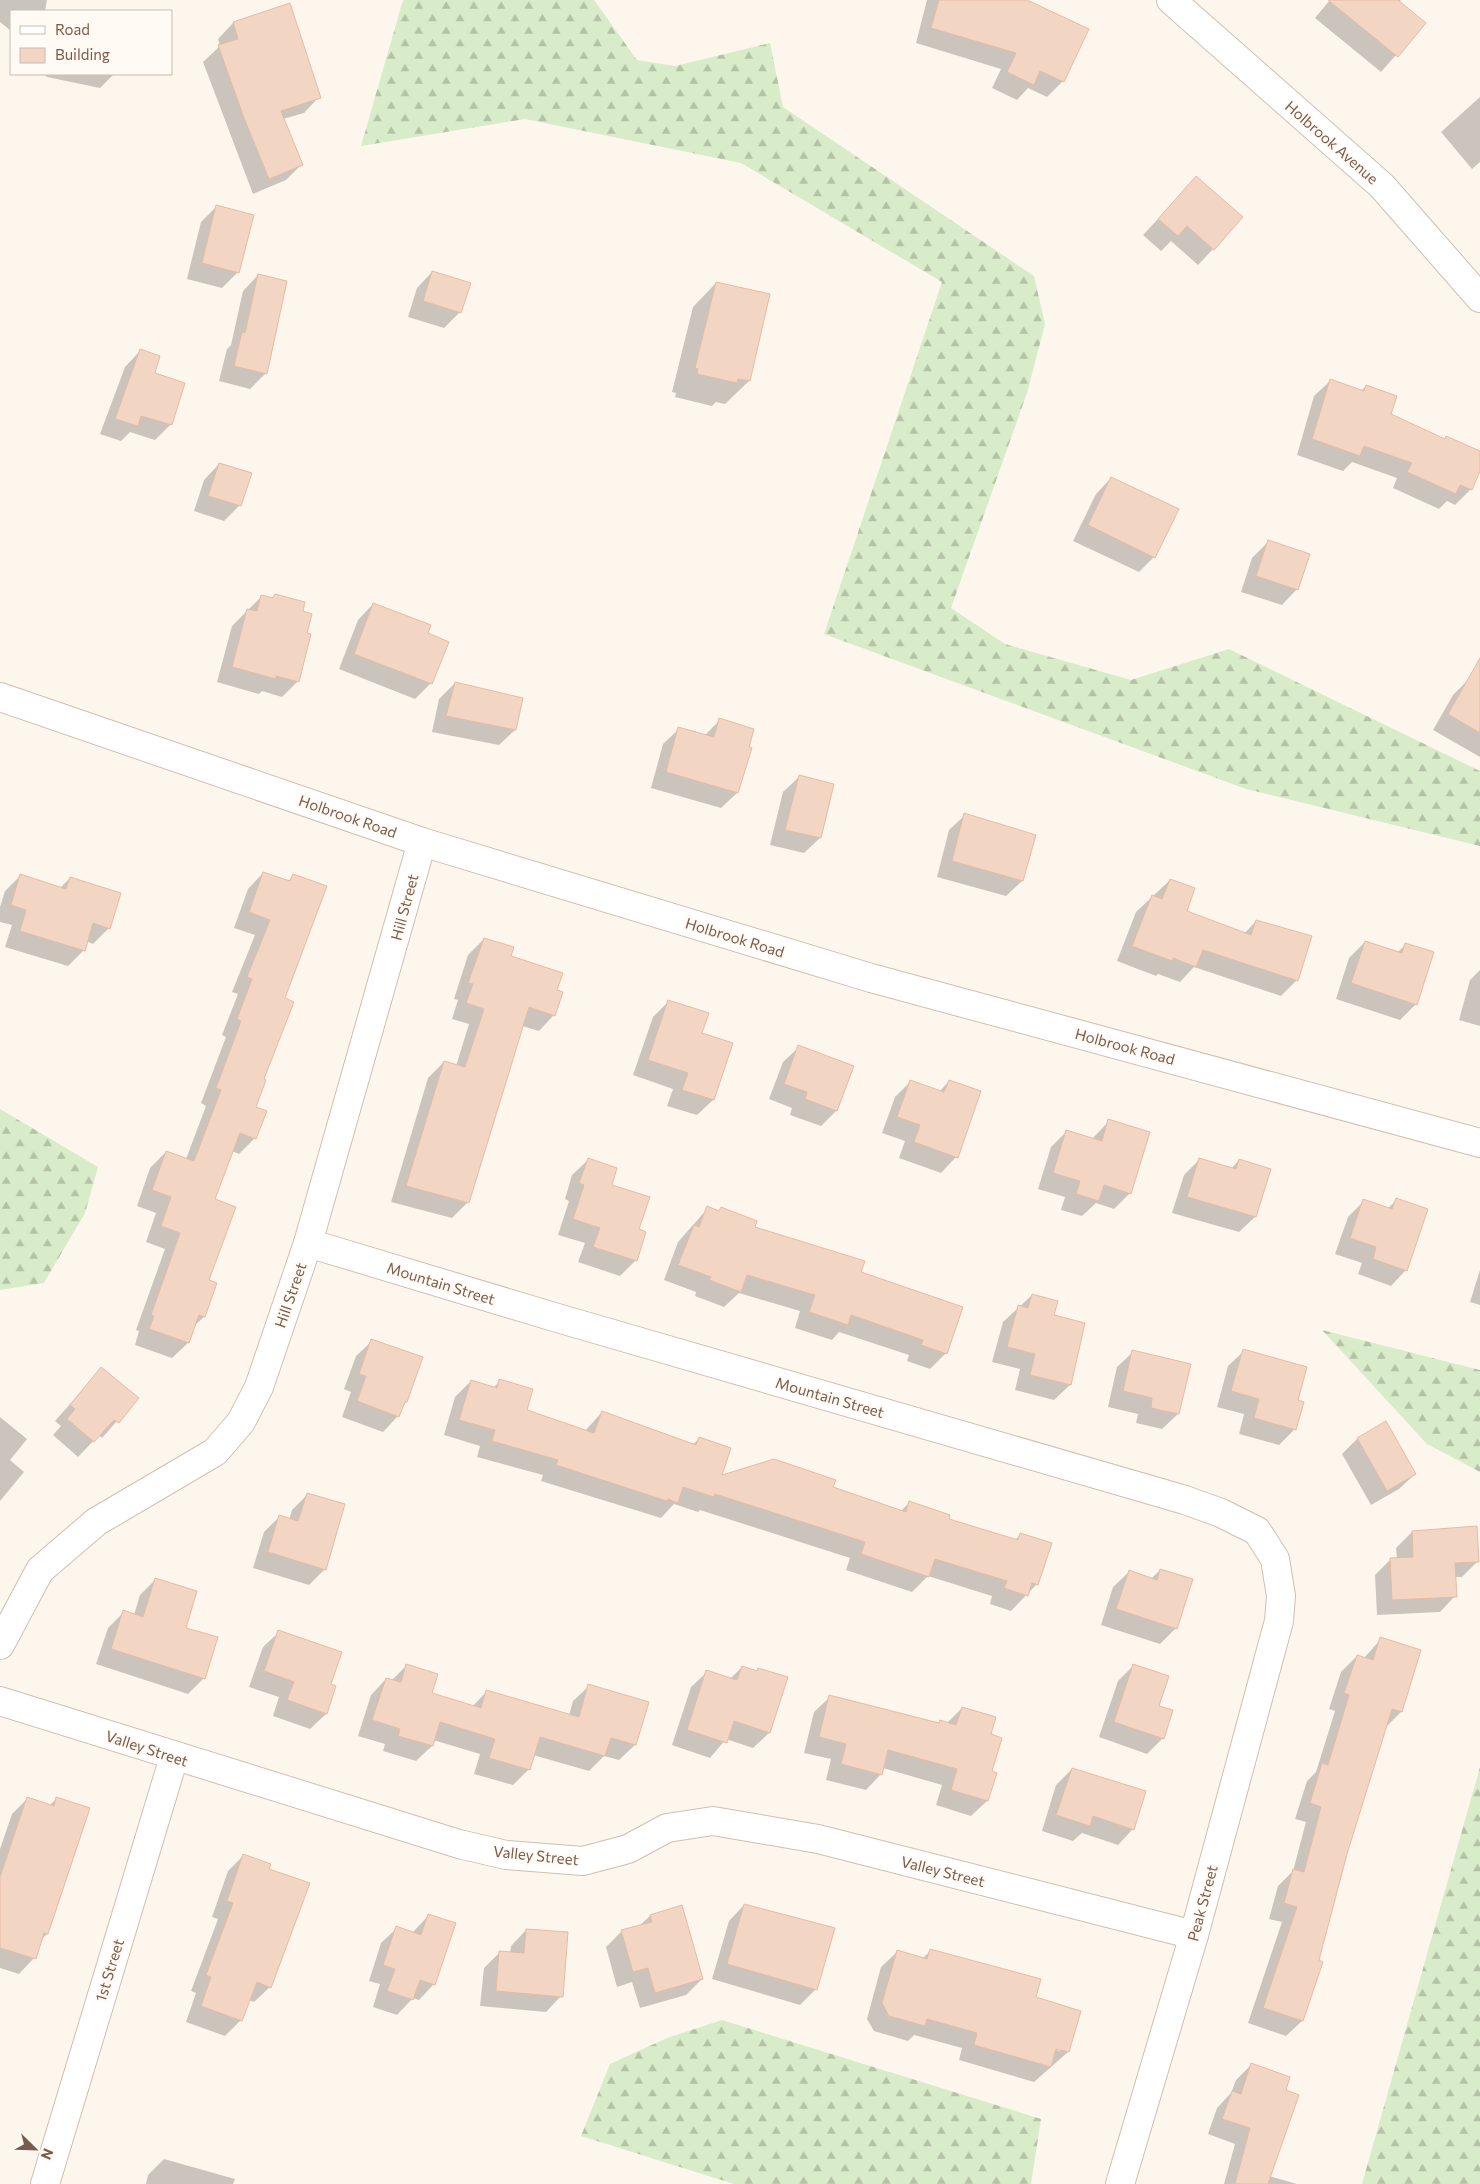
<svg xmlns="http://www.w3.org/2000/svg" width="1480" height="2184" font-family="Commissioner,sans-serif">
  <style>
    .forest { fill: url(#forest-firs) }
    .shadow { fill: #0003; fill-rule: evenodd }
    .building { fill: #f3d5c3; stroke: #e6bba3 }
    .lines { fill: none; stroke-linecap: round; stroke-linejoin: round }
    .minor-casing { stroke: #d1beb0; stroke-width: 30 }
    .tertiary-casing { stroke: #d1beb0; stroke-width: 30 }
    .minor { stroke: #fff; stroke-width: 28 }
    .tertiary { stroke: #fff; stroke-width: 28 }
    .labels { text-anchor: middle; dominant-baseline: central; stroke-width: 4; stroke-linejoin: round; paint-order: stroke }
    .street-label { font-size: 15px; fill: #7a5c4d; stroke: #fffaf3 }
  </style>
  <defs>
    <pattern id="forest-firs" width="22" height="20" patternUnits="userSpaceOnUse" patternTransform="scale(1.25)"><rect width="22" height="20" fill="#d8ecc9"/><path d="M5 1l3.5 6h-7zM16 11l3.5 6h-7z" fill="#b4c2a5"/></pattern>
  </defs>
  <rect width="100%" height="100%" fill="#fdf6ec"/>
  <g class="forest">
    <path d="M403,0H594L637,60L675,66L770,43L783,107L1034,276L1045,324L1027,393L951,608L1005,644L1131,680L1229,649L1480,771V846L1246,789L824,634L942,282L741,163L525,119L361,146Z"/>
    <path d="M0,1109L98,1167L85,1213L44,1283L0,1290Z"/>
    <path d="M1322,1330L1480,1370V1472L1427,1444Z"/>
    <path d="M1480,1767V2184H1362Z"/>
    <path d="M722,2020L1041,2119L1031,2184H734L581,2136L610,2064L667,2038Z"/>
  </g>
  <g class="shadow">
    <path d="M0,0H47L45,11H11V31L0,22Z"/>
    <path d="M927,0H1024L1087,29L1063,81L1047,97L1028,88L1017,100L992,88L1001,69L916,43Z"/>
    <path d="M1330,0H1401L1399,2L1424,23L1381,72L1315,18Z"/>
    <path d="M233,23L319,97L304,113L283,119L302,164L286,180L253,194L203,62L220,46L218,39Z"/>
    <path d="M43,74H114L100,88L47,77Z"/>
    <path d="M1480,97V162L1472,169L1441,132Z"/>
    <path d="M1196,178L1213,249L1198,265L1171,241L1161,251L1143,235Z"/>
    <path d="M217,206L238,272L222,288L187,279L201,222Z"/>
    <path d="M432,272L460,312L444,328L408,317L417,288Z"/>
    <path d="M258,275L266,373L250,389L219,381L227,349L231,345L243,291Z"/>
    <path d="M716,283L769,295L749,381L725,404L716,402L712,406L675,397L676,393L672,392L693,307Z"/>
    <path d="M140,351L153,374L171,424L155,440L130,432L121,441L100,434L125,367Z"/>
    <path d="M1330,381L1361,391L1366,386L1389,414L1443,440L1446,437L1480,452V468L1471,489L1455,505L1447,501L1439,509L1393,488L1397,478L1352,462L1343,471L1297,455L1314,396Z"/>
    <path d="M219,464L240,505L224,521L194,511L204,480Z"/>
    <path d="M1111,478L1154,557L1139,572L1073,541L1096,494Z"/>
    <path d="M1268,542L1297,589L1282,605L1241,592L1252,558Z"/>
    <path d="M275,595L298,681L282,697L262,691L259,694L217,682L232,626L262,596L271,599Z"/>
    <path d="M373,604L427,634L431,683L415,699L339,669L358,620Z"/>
    <path d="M1469,679L1480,686V757L1433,730L1453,695Z"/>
    <path d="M455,683L515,730L499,745L432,732L439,699Z"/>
    <path d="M720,720L737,793L721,808L651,788L663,744L679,729L704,736Z"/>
    <path d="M799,777L833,785L820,838L804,853L770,845L783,792Z"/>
    <path d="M965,815L1035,836L1022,881L1006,896L937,877L949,830Z"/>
    <path d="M263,873L287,882L294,875L284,999L254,1107L255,1138L239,1154L232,1151L213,1200L207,1281L215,1284L204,1317L193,1327L188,1343L172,1358L135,1345L139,1331L136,1330L165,1249L146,1242L156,1213L137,1206L150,1168L166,1152L186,1159L206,1106L201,1103L226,1037L222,1035L238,994L232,992L255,935L234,928L248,889Z"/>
    <path d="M20,876L60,888L70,878L109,928L93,944L86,941L84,950L68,966L5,947L12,925L0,922V907L5,891Z"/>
    <path d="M1170,880L1185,912L1244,934L1256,921L1297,980L1281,996L1194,967L1180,982L1158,974L1156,976L1117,961L1136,912Z"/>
    <path d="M484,939L556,991L554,1015L539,1031L522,1026L468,1202L452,1218L391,1202L428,1078L444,1062L456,1066L469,1024L452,1019L458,1000L454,999L468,955Z"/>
    <path d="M1365,942L1398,952L1406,944L1416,1004L1400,1020L1336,999L1349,958Z"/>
    <path d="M1480,970V1026L1459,1020L1470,980Z"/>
    <path d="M669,1001L700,1034L731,1044L713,1100L697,1115L667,1106L673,1089L633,1075L653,1017Z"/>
    <path d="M799,1047L852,1067L836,1111L821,1126L790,1115L792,1108L769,1099L783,1062Z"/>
    <path d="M949,1081L956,1157L941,1173L899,1158L905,1141L882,1133L895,1097L910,1082L939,1092Z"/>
    <path d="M1109,1121L1130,1193L1114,1209L1096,1203L1082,1216L1061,1210L1065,1197L1038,1189L1051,1147L1066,1132L1092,1139Z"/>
    <path d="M1200,1159L1231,1169L1239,1160L1270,1170L1255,1217L1239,1232L1172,1213L1184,1175Z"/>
    <path d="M588,1160L610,1186L637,1230L636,1260L620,1276L578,1262L585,1243L558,1235L569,1201L565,1199L572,1175Z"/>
    <path d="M1397,1200L1406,1270L1391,1286L1358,1274L1362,1263L1335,1254L1348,1217L1364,1201L1387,1209Z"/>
    <path d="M708,1208L718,1212L721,1209L753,1227L860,1273L946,1353L930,1369L907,1361L909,1355L839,1332L832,1340L795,1328L800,1311L739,1293L724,1307L695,1296L696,1292L664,1280L678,1242Z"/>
    <path d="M1480,1270V1305L1470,1302Z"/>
    <path d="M1032,1295L1053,1316L1083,1324L1070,1385L1054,1400L1015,1390L1020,1369L992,1362L1003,1322Z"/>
    <path d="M372,1341L406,1402L398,1416L383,1432L342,1417L351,1392L344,1389L356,1356Z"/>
    <path d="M1244,1351L1296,1401L1295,1429L1279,1445L1239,1434L1244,1414L1217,1407L1228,1366Z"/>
    <path d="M1133,1352L1178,1414L1162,1429L1136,1423L1138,1414L1108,1407L1117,1367Z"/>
    <path d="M101,1369L137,1398L102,1438L99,1435L78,1457L53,1435L61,1426L55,1421Z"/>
    <path d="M471,1381L493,1388L500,1381L526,1411L585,1431L602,1412L692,1445L699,1439L720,1477L832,1488L901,1511L909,1503L947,1519L1015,1540L1021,1534L1037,1584L1011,1611L990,1604L992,1596L928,1576L912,1592L846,1570L850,1558L700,1510L698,1512L674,1504L661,1518L541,1481L543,1475L477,1457L480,1446L444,1435L455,1397Z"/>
    <path d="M0,1417L27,1439L10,1460L24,1472L0,1501Z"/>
    <path d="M1357,1439L1415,1474L1399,1489L1371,1505L1342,1454Z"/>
    <path d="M308,1494L325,1569L309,1585L253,1568L264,1532L279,1517L289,1520L292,1510Z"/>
    <path d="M1412,1532L1478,1561L1462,1577H1454L1455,1596L1440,1612L1377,1615L1375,1575L1391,1559H1397L1396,1548Z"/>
    <path d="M1160,1570L1176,1628L1160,1644L1101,1625L1113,1587L1129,1572L1151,1579Z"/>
    <path d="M155,1580L204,1678L188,1694L96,1664L108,1628L124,1612L134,1615L140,1595Z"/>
    <path d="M279,1632L329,1685L335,1687L326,1714L310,1729L273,1716L279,1697L249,1687L263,1647Z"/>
    <path d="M1381,1639L1401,1712L1385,1728L1346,1853L1317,1961L1321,1962L1302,2021L1286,2036L1248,2023L1282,1922L1269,1919L1278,1886L1293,1871L1306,1822L1295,1819L1307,1781L1316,1772L1335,1711L1329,1709L1341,1672L1357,1656L1364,1658Z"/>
    <path d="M406,1666L431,1694L472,1707L486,1692L569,1716L573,1701L589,1686L635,1745L619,1760L604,1756L589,1771L533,1755L529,1769L513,1785L474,1774L480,1754L433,1740L432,1746L416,1761L383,1751L385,1744L358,1736L371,1695L386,1679L391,1681Z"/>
    <path d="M1133,1666L1157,1706L1163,1738L1147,1754L1099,1737L1118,1681Z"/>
    <path d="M742,1667L756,1672L759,1669L786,1678L769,1733L753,1748L726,1739L710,1758L672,1745L691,1687L707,1672L730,1679Z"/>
    <path d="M830,1697L938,1724L940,1721L947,1723L962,1708L990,1735L991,1772L995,1773L987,1801L971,1816L936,1805L942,1785L883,1768L881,1774L866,1790L826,1780L831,1759L804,1753L814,1712Z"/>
    <path d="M1072,1769L1133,1829L1118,1845L1082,1833L1073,1841L1042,1831L1056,1785Z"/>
    <path d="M28,1798L49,1806L57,1798L47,1934L40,1941L34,1958L19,1974L0,1968V1849L12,1814Z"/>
    <path d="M244,1855L268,1869L270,1987L254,2002L248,2000L241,2020L225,2036L186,2022L196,1993L191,1991L218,1919L212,1917L228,1871Z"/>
    <path d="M744,1905L816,1989L800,2005L712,1979L729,1921Z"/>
    <path d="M428,1916L434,1984L419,2000L413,1998L397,2015L373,2007L380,1984L369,1981L381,1943L397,1928L412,1933Z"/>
    <path d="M650,1916L702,1979L686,1995L640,2008L632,1982L617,1987L606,1947L622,1931L639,1926Z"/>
    <path d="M526,1930L561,1996L546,2012L480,2006L484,1968L499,1953H510L511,1946Z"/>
    <path d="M930,1951L1034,1998L1080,2012L1068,2052L1034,2082L959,2060L962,2048L914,2035L908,2041L874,2031L867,2019L881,1967L897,1952L922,1959ZM1049,2048H1060V2051Z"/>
    <path d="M1251,2065L1284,2091L1269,2176L1297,2184H1224L1235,2144L1208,2134L1217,2108L1231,2093L1236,2080Z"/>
    <path d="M164,2159L235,2179L233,2184H146L148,2175Z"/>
  </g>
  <g class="building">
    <path d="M939,0H1027L1089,29L1064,82L1040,71L1034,85L1007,72L1016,53L931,28Z"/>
    <path d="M1328,0H1398L1426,23L1398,57Z"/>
    <path d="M290,3L321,98L281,111L303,165L269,179L244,118L218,45L238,39L233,22Z"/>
    <path d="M1196,176L1243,217L1214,250L1187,226L1178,236L1158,219Z"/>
    <path d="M216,205L254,215L239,273L202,263Z"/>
    <path d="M432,271L471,283L461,313L423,301Z"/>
    <path d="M258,274L287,281L267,374L234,366L242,332L245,333Z"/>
    <path d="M716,282L770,294L750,381L738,379L737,383L697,374L698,369L695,368Z"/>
    <path d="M140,349L160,356L155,373L185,383L172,425L141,416L138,426L115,419Z"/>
    <path d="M1330,379L1364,391L1366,385L1397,396L1391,414L1445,439L1446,436L1480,451V471L1472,490L1460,485L1456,494L1407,472L1412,463L1364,446L1360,456L1312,439Z"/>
    <path d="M219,463L252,473L241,506L208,496Z"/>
    <path d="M1111,477L1179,509L1155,558L1088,525Z"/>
    <path d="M1268,540L1310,554L1298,590L1256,576Z"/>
    <path d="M275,594L305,602L303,611L312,614L307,633L311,634L299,682L276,676V679L232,667L247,609L257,611L261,595L273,598Z"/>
    <path d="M373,603L431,625L428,633L449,642L432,684L354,654Z"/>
    <path d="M1480,658V733L1448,714Z"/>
    <path d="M455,682L523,698L516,730L446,716Z"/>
    <path d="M719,718L754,729L749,747L752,748L738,793L666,772L678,727L714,737Z"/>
    <path d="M799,775L834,784L821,838L785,830Z"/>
    <path d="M964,813L1036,835L1023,881L952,861Z"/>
    <path d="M263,872L290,881L293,874L327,886L285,998L294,1002L264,1079L266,1080L256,1107L267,1111L256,1139L240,1133L215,1199L236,1207L209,1280L217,1283L205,1317L199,1315L189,1343L149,1329L154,1316L151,1315L180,1233L161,1226L171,1197L152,1190L166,1151L194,1161L221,1090L216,1088L241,1021L237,1019L252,979L247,977L270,920L249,912Z"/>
    <path d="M20,874L66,889L70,877L121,893L110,929L93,923L85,951L20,931L26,910L11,905Z"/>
    <path d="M1170,879L1195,888L1187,911L1251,935L1256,920L1312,936L1298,981L1203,950L1196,967L1173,958L1172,961L1132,946L1152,895L1162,899Z"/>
    <path d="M484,938L514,947L511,956L563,973L557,990L563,992L555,1016L529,1007L469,1203L406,1186L444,1061L465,1067L484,1009L466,1003L473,984L468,983Z"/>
    <path d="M1365,941L1402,953L1405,943L1434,952L1417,1005L1351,983Z"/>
    <path d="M668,1000L709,1013L702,1033L733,1043L714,1100L682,1090L688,1073L648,1060Z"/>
    <path d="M798,1045L854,1066L837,1111L805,1099L807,1092L784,1084Z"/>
    <path d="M910,1080L944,1092L949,1080L981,1091L958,1158L914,1142L920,1125L897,1117Z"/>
    <path d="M1108,1119L1150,1132L1131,1194L1104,1185L1099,1201L1076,1194L1080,1181L1053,1173L1066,1130L1102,1141Z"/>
    <path d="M588,1158L617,1168L612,1185L650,1197L639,1229L646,1232L637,1261L593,1247L600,1228L573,1219L584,1185L579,1183Z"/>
    <path d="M1199,1158L1236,1169L1239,1159L1271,1169L1256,1217L1187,1197Z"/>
    <path d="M1396,1198L1428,1209L1407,1271L1373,1259L1376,1247L1350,1238L1363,1199L1392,1209Z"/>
    <path d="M707,1206L719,1211L721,1207L757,1221L755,1227L865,1261L861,1272L963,1307L947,1354L921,1345L923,1340L851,1315L848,1325L809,1312L815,1295L747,1275L741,1292L709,1280L711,1277L678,1265L694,1225L699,1227Z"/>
    <path d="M1032,1294L1058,1301L1054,1315L1085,1323L1071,1385L1030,1375L1035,1354L1007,1347L1018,1305L1028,1308Z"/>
    <path d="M371,1339L423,1357L407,1402H405L399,1417L357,1401L366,1376L359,1374Z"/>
    <path d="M1243,1349L1307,1367L1298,1400L1304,1402L1296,1430L1254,1418L1259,1399L1231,1391Z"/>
    <path d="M1132,1350L1191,1364L1179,1414L1151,1408L1152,1398L1123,1391Z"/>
    <path d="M101,1367L139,1398L119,1423L114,1420L94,1442L67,1419L75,1409L70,1405Z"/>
    <path d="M499,1379L533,1389L527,1410L594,1433L602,1411L696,1445L699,1437L731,1448L722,1475L774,1459L836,1480L833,1487L906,1512L909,1501L950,1515L949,1519L1018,1540L1020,1533L1052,1543L1038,1585L1032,1583L1028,1596L1004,1588L1007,1581L935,1559L929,1577L861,1554L865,1542L715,1494L714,1497L683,1487L678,1503L668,1499L667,1501L556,1465L558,1460L492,1441L495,1430L459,1420L471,1380L497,1388Z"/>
    <path d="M1386,1421L1416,1474L1387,1491L1357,1438Z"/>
    <path d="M307,1493L345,1504L326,1570L268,1552L279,1515L298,1521Z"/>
    <path d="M1477,1526L1479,1562L1455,1563L1457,1597L1392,1600L1390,1558L1413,1557L1412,1531Z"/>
    <path d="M1160,1569L1193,1579L1177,1629L1116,1609L1129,1570L1157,1580Z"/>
    <path d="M155,1578L197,1591L186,1628L218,1637L205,1679L111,1649L123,1610L143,1617Z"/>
    <path d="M278,1630L342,1652L331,1684L336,1686L327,1714L287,1700L294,1682L264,1671Z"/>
    <path d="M1380,1637L1421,1650L1402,1712L1392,1709L1347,1854L1319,1960L1323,1962L1303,2021L1263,2008L1297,1907L1284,1903L1293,1869L1304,1872L1321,1807L1310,1803L1322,1763L1328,1765L1349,1695L1344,1693L1357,1655L1373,1660Z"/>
    <path d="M406,1664L438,1674L432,1693L481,1708L486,1690L579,1717L588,1684L649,1702L636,1745L611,1738L605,1756L540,1737L530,1770L489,1758L495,1739L440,1722L433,1746L398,1736L400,1729L372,1720L386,1678L401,1682Z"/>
    <path d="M1133,1664L1169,1676L1159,1706L1173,1710L1164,1739L1114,1722Z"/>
    <path d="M742,1666L757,1671L758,1668L788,1677L770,1733L734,1721L727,1743L687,1730L706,1670L737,1680Z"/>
    <path d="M829,1695L939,1723L940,1720L956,1725L962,1707L996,1717L991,1734L1002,1738L992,1771L997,1773L988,1801L951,1790L957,1769L888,1750L882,1775L841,1764L846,1744L819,1737Z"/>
    <path d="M1072,1768L1146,1791L1134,1830L1093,1816L1090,1826L1056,1815Z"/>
    <path d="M27,1797L54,1806L56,1797L90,1808L48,1934L44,1933L36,1959L0,1948V1877Z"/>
    <path d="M243,1854L271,1864L269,1869L310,1883L271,1988L257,1982L242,2021L201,2006L211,1977L206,1975L233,1903L227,1901Z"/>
    <path d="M744,1904L835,1928L817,1990L727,1964Z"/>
    <path d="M682,1905L703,1979L655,1993L648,1968L633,1972L621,1930L652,1922L650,1915Z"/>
    <path d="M428,1914L456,1923L435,1985L420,1980L413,2000L387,1991L395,1969L383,1965L396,1926L421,1935Z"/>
    <path d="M526,1929L568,1932L563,1997L496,1991L499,1951L524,1953Z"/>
    <path d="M930,1949L1041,1979L1036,1997L1081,2011L1069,2052L1056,2049L1051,2067L974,2045L977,2033L927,2019L925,2026L889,2016L882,2003L897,1950L927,1959Z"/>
    <path d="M1251,2063L1290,2077L1286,2090L1299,2095L1268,2184H1235L1250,2128L1222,2119L1232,2091L1241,2094Z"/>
  </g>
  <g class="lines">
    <g class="minor-casing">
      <g id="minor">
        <path d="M308,1243L554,1317L1185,1500L1221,1513L1257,1531L1275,1559L1281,1596L1279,1621L1194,1935L1120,2184"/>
        <path d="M0,1645L40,1570L96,1522L215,1452L241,1422L259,1387L308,1243L422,842"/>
        <path d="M0,1701L459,1844L506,1855L583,1861L628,1849L667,1828L713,1821L818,1839L1194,1935"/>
        <path d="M45,2184L174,1757"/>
      </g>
    </g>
    <g class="tertiary-casing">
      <g id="tertiary">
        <path d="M1171,0L1382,186L1480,298"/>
        <path d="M0,697L422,842L871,978L1480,1143"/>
      </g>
    </g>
    <use href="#minor" class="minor"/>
    <use href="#tertiary" class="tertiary"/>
  </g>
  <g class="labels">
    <g class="street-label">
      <text transform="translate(1332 142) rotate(41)">Holbrook Avenue</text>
      <text transform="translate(348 816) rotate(19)">Holbrook Road</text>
      <text transform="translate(404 907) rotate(-75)">Hill Street</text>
      <text transform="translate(735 937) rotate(17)">Holbrook Road</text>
      <text transform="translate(1125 1046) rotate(15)">Holbrook Road</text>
      <text transform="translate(441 1283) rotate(17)">Mountain Street</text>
      <text transform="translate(290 1295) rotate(-71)">Hill Street</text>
      <text transform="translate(830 1397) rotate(16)">Mountain Street</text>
      <text transform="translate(147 1748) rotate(18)">Valley Street</text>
      <text transform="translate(536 1855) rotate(6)">Valley Street</text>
      <text transform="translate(943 1871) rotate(14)">Valley Street</text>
      <text transform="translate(1202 1903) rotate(-75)">Peak Street</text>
      <text transform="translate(109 1970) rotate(-73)">1st Street</text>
    </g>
  </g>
  <rect x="10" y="10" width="162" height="65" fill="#fffaf3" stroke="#cabbb1"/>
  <rect x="20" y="26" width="25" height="8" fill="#ffffff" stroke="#cabbb1"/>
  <text x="55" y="35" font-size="15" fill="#7a5c4d">Road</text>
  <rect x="20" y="48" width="25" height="15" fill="#f3d5c3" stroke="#cabbb1"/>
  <text x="55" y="60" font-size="15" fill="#7a5c4d">Building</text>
  <g transform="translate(35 2149) rotate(113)" stroke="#fffaf3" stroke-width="4" paint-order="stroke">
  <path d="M0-4L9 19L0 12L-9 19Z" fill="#7a5c4d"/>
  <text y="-8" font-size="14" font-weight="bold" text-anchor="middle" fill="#7a5c4d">N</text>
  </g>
</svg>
